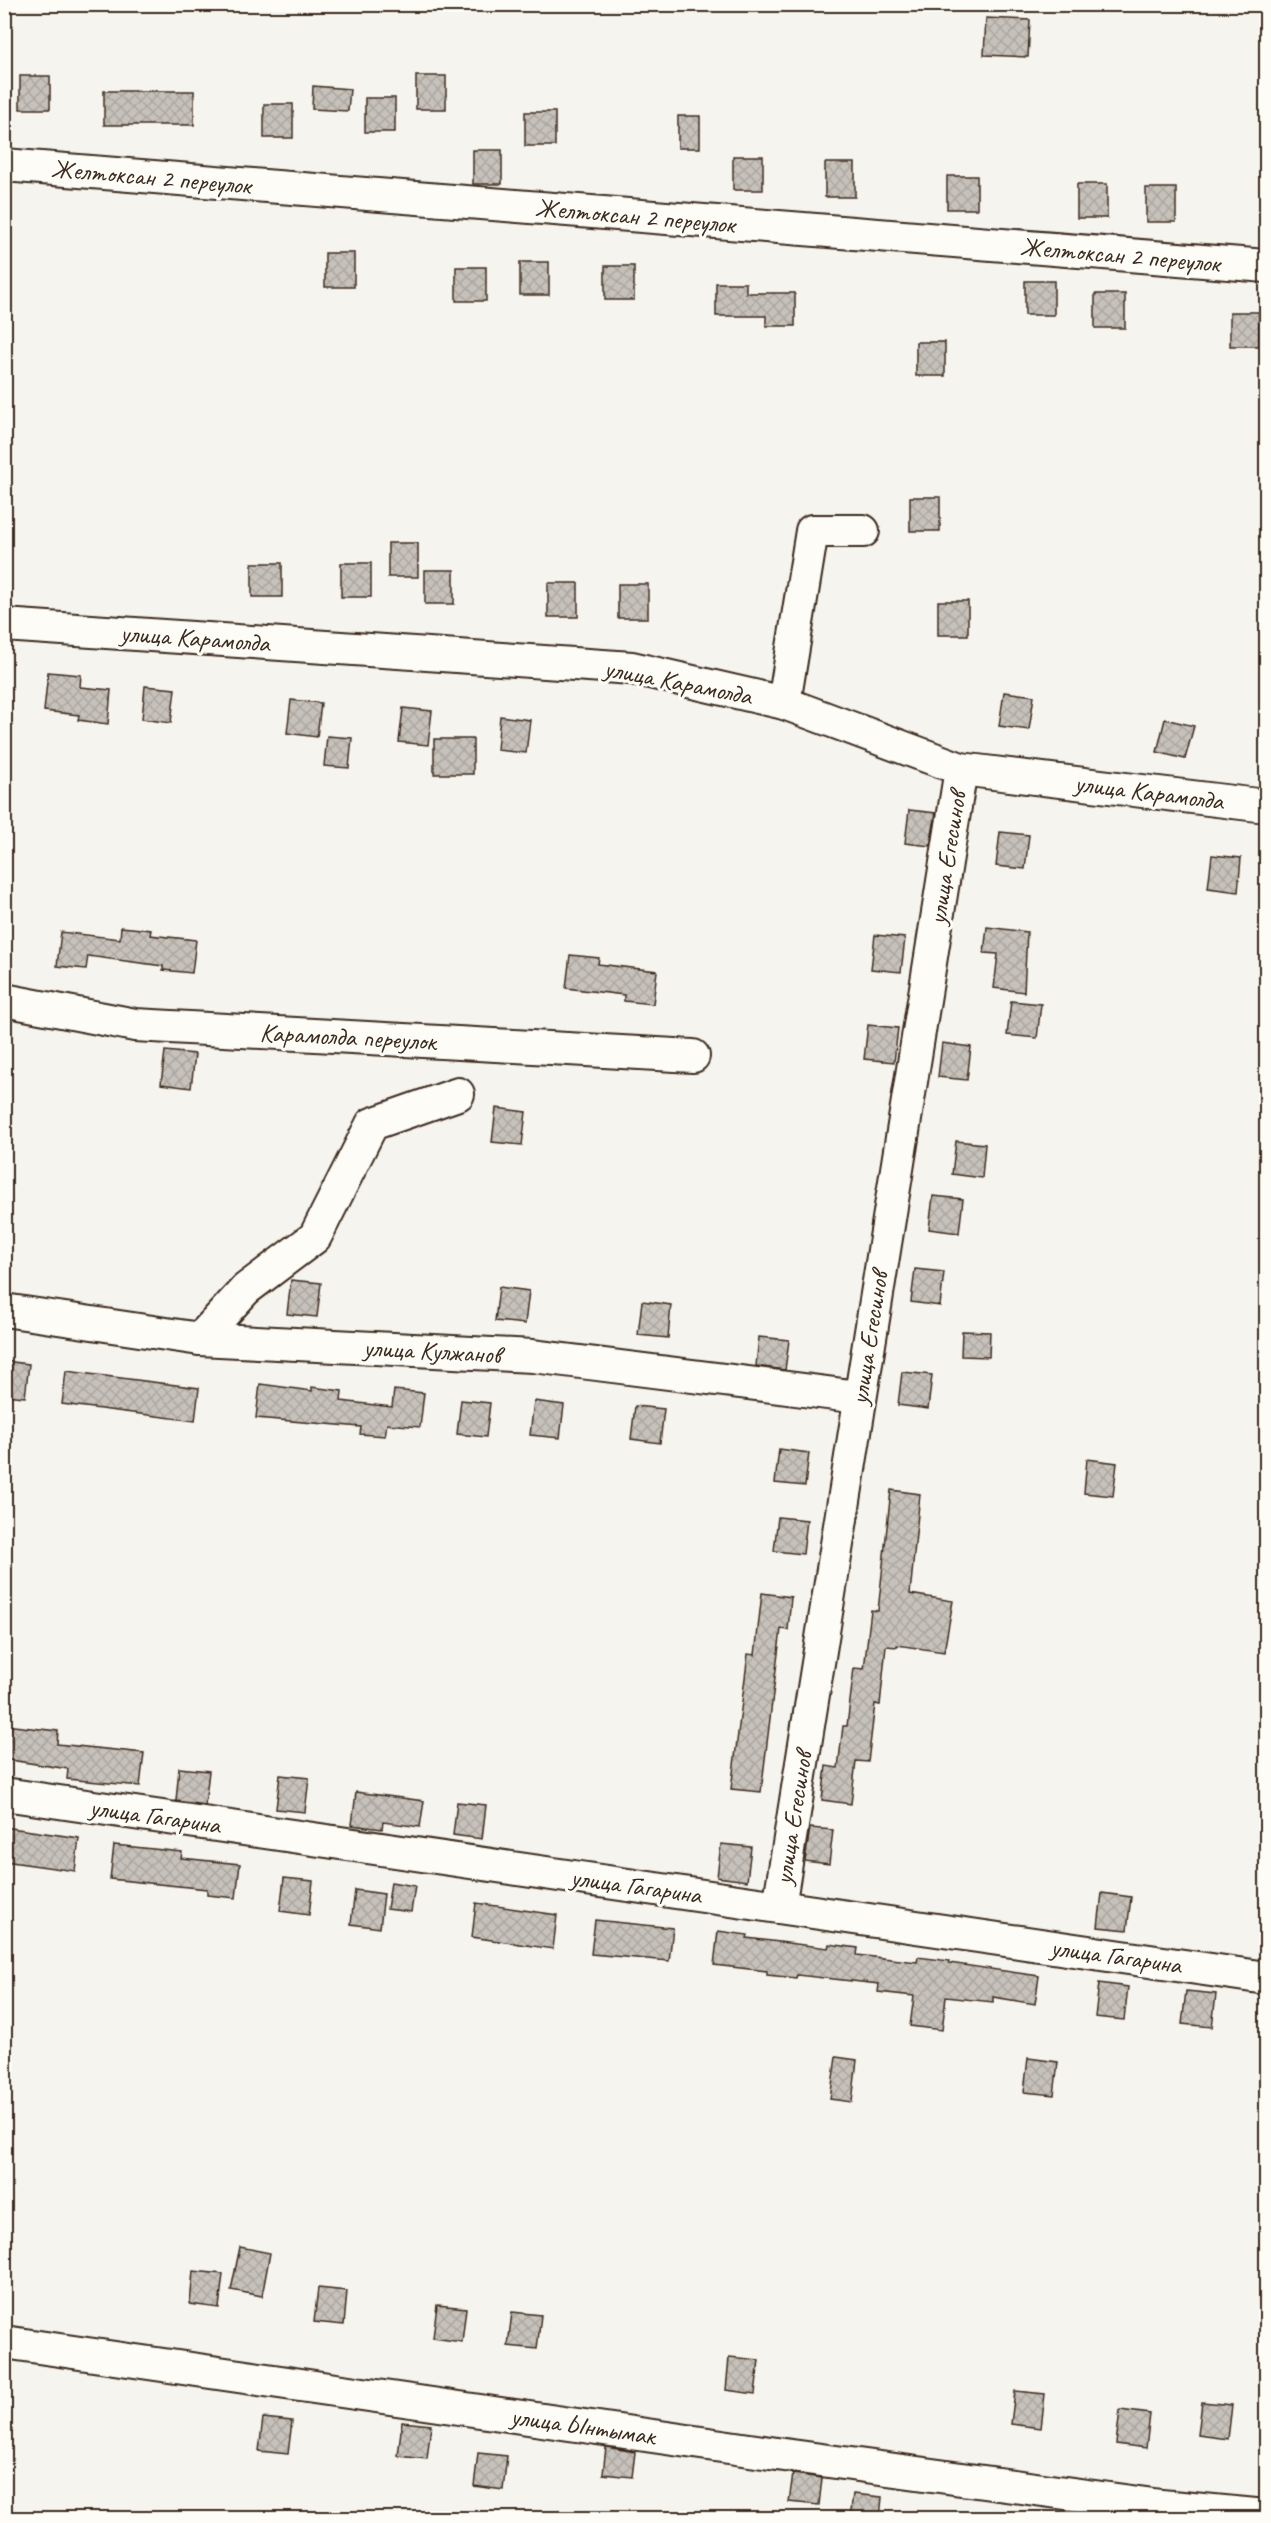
<svg xmlns="http://www.w3.org/2000/svg" width="1271" height="2523" font-family="Caveat,sans-serif">
  <style>
    .building { fill: url(#building-cross-hatch); stroke: #3b2a1e; stroke-width: 1.5 }
    .lines { fill: none; stroke-linecap: round; stroke-linejoin: round }
    .minor-casing { stroke: #3b2a1e; stroke-width: 36 }
    .minor { stroke: #fdfcf7; stroke-width: 32 }
    .labels { text-anchor: middle; dominant-baseline: central; stroke-width: 6; stroke-linejoin: round; paint-order: stroke }
    .street-label { font-size: 26px; fill: #3b2a1e; stroke: #fdfcf7 }
  </style>
  <defs>
    <pattern id="building-cross-hatch" width="8" height="8" patternUnits="userSpaceOnUse" patternTransform="scale(1.5)"><rect width="8" height="8" fill="#c7c1bb"/><path d="M0 0l8 8M0 8l8-8" fill="none" stroke="#aca6a0"/></pattern>
  </defs>
  <rect width="100%" height="100%" fill="#f5f4ee"/>
  <filter id="ink" filterUnits="userSpaceOnUse"><feTurbulence type="fractalNoise" baseFrequency=".0167" numOctaves="2"/><feDisplacementMap in="SourceGraphic" scale="12" xChannelSelector="R" yChannelSelector="G"/><feConvolveMatrix kernelMatrix="1 2 1 2 8 2 1 2 1" color-interpolation-filters="sRGB"/></filter>
  <g filter="url(#ink)">
    <g class="building">
      <path d="M986,18L1030,20L1028,57L984,55Z"/>
      <rect x="20" y="76" width="30" height="33"/>
      <rect x="416" y="76" width="30" height="33"/>
      <path d="M313,86L350,89L348,111L312,109Z"/>
      <rect x="104" y="91" width="90" height="34"/>
      <rect x="365" y="98" width="30" height="34"/>
      <rect x="264" y="104" width="29" height="34"/>
      <rect x="525" y="112" width="30" height="34"/>
      <rect x="678" y="116" width="22" height="32"/>
      <rect x="473" y="150" width="29" height="34"/>
      <rect x="733" y="156" width="30" height="34"/>
      <rect x="825" y="163" width="30" height="34"/>
      <rect x="947" y="176" width="30" height="33"/>
      <rect x="1077" y="184" width="30" height="34"/>
      <rect x="1146" y="188" width="30" height="34"/>
      <rect x="325" y="253" width="29" height="34"/>
      <rect x="520" y="262" width="29" height="33"/>
      <rect x="605" y="266" width="29" height="34"/>
      <rect x="456" y="267" width="30" height="34"/>
      <rect x="1025" y="281" width="29" height="34"/>
      <path d="M716,283H746V293H795V326H766V316H716Z"/>
      <rect x="1095" y="294" width="30" height="34"/>
      <rect x="1230" y="312" width="29" height="34"/>
      <rect x="916" y="342" width="29" height="34"/>
      <rect x="910" y="497" width="30" height="34"/>
      <rect x="388" y="543" width="30" height="34"/>
      <rect x="252" y="563" width="30" height="34"/>
      <rect x="341" y="563" width="30" height="34"/>
      <rect x="425" y="570" width="29" height="34"/>
      <rect x="548" y="583" width="30" height="34"/>
      <rect x="618" y="584" width="30" height="34"/>
      <rect x="938" y="601" width="30" height="34"/>
      <path d="M48,672L81,675L80,687L111,690L108,724L78,720L79,715L44,711Z"/>
      <path d="M145,686L175,689L171,723L142,719Z"/>
      <path d="M1004,692L1034,696L1029,730L999,726Z"/>
      <path d="M291,700L321,703L317,737L287,733Z"/>
      <path d="M403,708L432,711L428,745L399,742Z"/>
      <path d="M500,716L530,720L526,753L497,750Z"/>
      <path d="M1165,719L1194,726L1185,759L1157,752Z"/>
      <path d="M327,736L352,738L349,768L324,766Z"/>
      <rect x="434" y="739" width="39" height="35"/>
      <path d="M909,810L936,813L930,846L905,843Z"/>
      <path d="M1000,832L1029,835L1025,869L996,866Z"/>
      <path d="M1212,855L1241,858L1238,892L1208,888Z"/>
      <path d="M121,927L151,930L150,935L196,940L192,973L163,970V966L88,956L86,969L57,966L61,932L120,939Z"/>
      <path d="M987,927L1027,932L1024,992L994,988L998,954L984,953Z"/>
      <path d="M875,935L905,938L901,972L871,969Z"/>
      <path d="M570,955L599,958L598,964L657,971L653,1004L624,1001V995L566,988Z"/>
      <path d="M1011,1001L1041,1004L1037,1038L1007,1035Z"/>
      <path d="M868,1025L898,1028L894,1062L864,1059Z"/>
      <path d="M942,1043L971,1047L967,1080L938,1077Z"/>
      <path d="M165,1051L195,1054L191,1088L161,1084Z"/>
      <path d="M496,1108L526,1112L522,1145L492,1142Z"/>
      <path d="M956,1141L985,1144L982,1178L952,1174Z"/>
      <path d="M933,1196L963,1199L959,1233L929,1229Z"/>
      <path d="M915,1269L944,1272L940,1306L911,1302Z"/>
      <path d="M291,1280L321,1283L317,1317L287,1314Z"/>
      <path d="M499,1287L529,1291L525,1324L495,1321Z"/>
      <path d="M642,1301L671,1305L668,1338L638,1335Z"/>
      <path d="M962,1331L990,1332L989,1357L961,1356Z"/>
      <path d="M759,1337L789,1340L785,1370L756,1366Z"/>
      <path d="M4,1361L29,1364L25,1397L4,1395Z"/>
      <path d="M66,1371L199,1388L195,1421L62,1404Z"/>
      <path d="M902,1372L932,1375L928,1409L898,1405Z"/>
      <path d="M260,1384L312,1391V1387L342,1391L341,1401L392,1407L394,1390L424,1393L420,1427L387,1424L385,1436L360,1434L361,1427L256,1418Z"/>
      <path d="M461,1400L490,1403L486,1437L457,1434Z"/>
      <path d="M534,1401L564,1405L560,1438L530,1435Z"/>
      <path d="M635,1406L664,1409L660,1443L631,1439Z"/>
      <path d="M779,1449L809,1453L805,1486L775,1483Z"/>
      <path d="M1087,1459L1117,1463L1113,1496L1084,1493Z"/>
      <path d="M891,1490L920,1494L910,1594L953,1601L944,1652L897,1645V1647L886,1646L880,1705L875,1704L868,1762L856,1761L851,1804L822,1800L826,1766L838,1768L843,1726H847L854,1668L864,1669L871,1610L878,1611Z"/>
      <path d="M778,1517L807,1520L803,1554L774,1551Z"/>
      <path d="M762,1593L791,1597L788,1630L781,1629L761,1792L731,1789L748,1654L755,1655Z"/>
      <path d="M4,1725L58,1731L57,1744L144,1753L140,1786L67,1779L68,1769L4,1759Z"/>
      <path d="M179,1768L209,1771L205,1805L176,1801Z"/>
      <path d="M280,1775L309,1778L305,1812L276,1809Z"/>
      <path d="M356,1792L424,1801L420,1827L383,1822L382,1829L352,1825Z"/>
      <path d="M457,1802L486,1805L482,1839L453,1835Z"/>
      <path d="M4,1827L79,1838L75,1871L4,1861Z"/>
      <path d="M810,1828L833,1830L829,1864L805,1861Z"/>
      <path d="M721,1844L751,1847L747,1881L717,1877Z"/>
      <path d="M114,1845L182,1852L181,1858L240,1864L236,1898L207,1895V1889L110,1879Z"/>
      <path d="M284,1878L313,1881L309,1915L280,1911Z"/>
      <path d="M391,1882L415,1886L411,1912L387,1909Z"/>
      <path d="M355,1890L384,1894L380,1928L351,1924Z"/>
      <path d="M1102,1893L1131,1897L1127,1930L1098,1927Z"/>
      <path d="M476,1903L557,1915L553,1949L472,1937Z"/>
      <path d="M595,1920L673,1928L669,1961L591,1954Z"/>
      <path d="M718,1931L748,1935L747,1938L828,1948L829,1944L858,1948L857,1955L917,1962L918,1957L950,1961L949,1963L1039,1976L1035,2004L993,1997V2002L946,1997L942,2030L910,2026L914,1996L878,1992L879,1984L797,1975L796,1978L767,1975V1971L714,1965Z"/>
      <path d="M1099,1983L1128,1987L1124,2020L1095,2017Z"/>
      <path d="M1186,1991L1216,1994L1212,2027L1182,2024Z"/>
      <path d="M836,2057L857,2060L852,2102L830,2099Z"/>
      <path d="M1028,2058L1058,2062L1054,2095L1024,2092Z"/>
      <path d="M240,2247L270,2253L262,2296L231,2290Z"/>
      <path d="M193,2271L223,2274L219,2308L190,2304Z"/>
      <path d="M318,2288L347,2291L344,2325L314,2322Z"/>
      <path d="M437,2305L466,2308L462,2342L433,2338Z"/>
      <path d="M512,2312L541,2315L537,2349L508,2346Z"/>
      <path d="M729,2357L759,2360L755,2394L726,2390Z"/>
      <path d="M1015,2391L1045,2394L1041,2428L1011,2424Z"/>
      <path d="M1202,2402L1232,2405L1228,2439L1198,2435Z"/>
      <path d="M1120,2410L1150,2414L1146,2448L1116,2444Z"/>
      <path d="M263,2418L292,2421L288,2454L259,2451Z"/>
      <path d="M402,2422L431,2425L427,2459L398,2456Z"/>
      <path d="M606,2447L635,2452L632,2477L603,2474Z"/>
      <path d="M478,2453L507,2456L503,2490L474,2486Z"/>
      <path d="M793,2474L822,2478L819,2505L789,2502Z"/>
      <path d="M853,2494L882,2497L880,2518H850Z"/>
    </g>
    <g class="lines">
      <g class="minor-casing">
        <g id="minor">
          <path d="M4,165L1266,266"/>
          <path d="M4,625L632,668L784,703L961,769L1266,806"/>
          <path d="M784,703L812,531H863"/>
          <path d="M4,1000L135,1025L693,1056"/>
          <path d="M4,1310L200,1339L533,1356L859,1397"/>
          <path d="M200,1339L246,1289L315,1237L372,1124L458,1094"/>
          <path d="M4,1794L1266,1978"/>
          <path d="M779,1907L961,769"/>
          <path d="M4,2342L777,2454L1161,2506L1266,2516"/>
        </g>
      </g>
      <use href="#minor" class="minor"/>
    </g>
  </g>
  <g class="labels">
    <g class="street-label">
      <text transform="translate(151 177) rotate(5)">Желтоксан 2 переулок</text>
      <text transform="translate(635 216) rotate(5)">Желтоксан 2 переулок</text>
      <text transform="translate(1120 255) rotate(5)">Желтоксан 2 переулок</text>
      <text transform="translate(195 638) rotate(4)">улица Карамолда</text>
      <text transform="translate(678 682) rotate(11)">улица Карамолда</text>
      <text transform="translate(1149 792) rotate(7)">улица Карамолда</text>
      <text transform="translate(947 858) rotate(-81)">улица Егесинов</text>
      <text transform="translate(348 1037) rotate(3)">Карамолда переулок</text>
      <text transform="translate(869 1338) rotate(-81)">улица Егесинов</text>
      <text transform="translate(432 1351) rotate(3)">улица Кулжанов</text>
      <text transform="translate(155 1816) rotate(8)">улица Гагарина</text>
      <text transform="translate(793 1818) rotate(-81)">улица Егесинов</text>
      <text transform="translate(636 1886) rotate(8)">улица Гагарина</text>
      <text transform="translate(1116 1956) rotate(8)">улица Гагарина</text>
      <text transform="translate(583 2426) rotate(8)">улица Ынтымак</text>
    </g>
  </g>
  <rect width="1271" height="2523" fill="none" stroke="#fdfcf7" stroke-width="24"/>
  <rect x="12" y="12" width="1247" height="2499" fill="none" stroke="#3b2a1e" stroke-width="2" filter="url(#ink)"/>
</svg>
